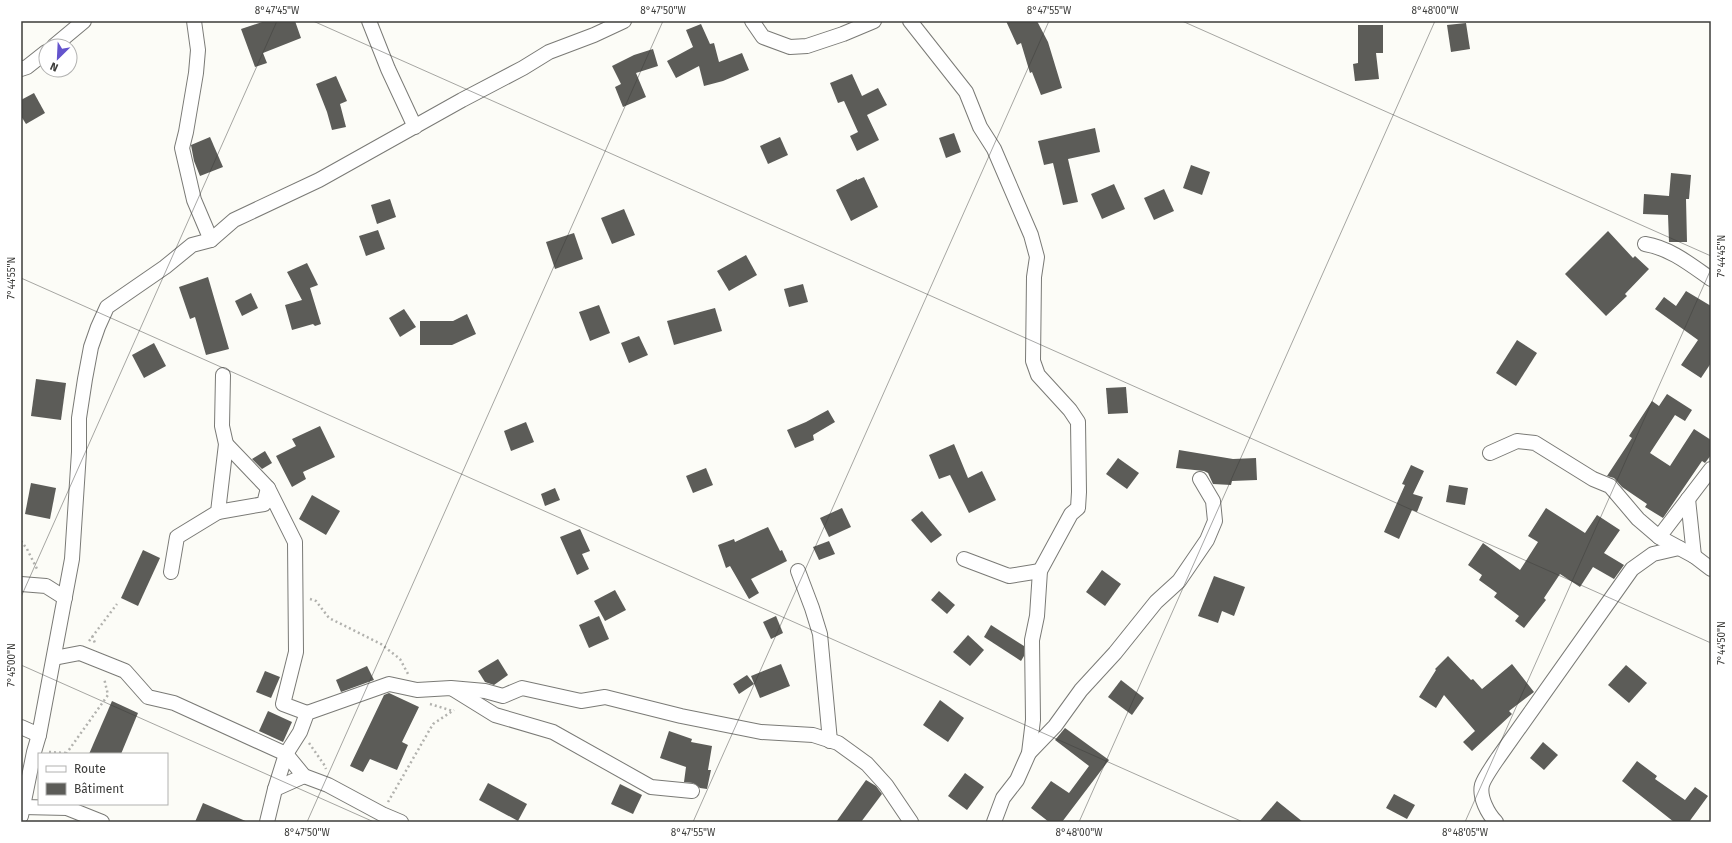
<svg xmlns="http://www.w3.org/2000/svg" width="1732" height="843" font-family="'Fira Sans',sans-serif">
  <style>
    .building { fill: #5c5c58 }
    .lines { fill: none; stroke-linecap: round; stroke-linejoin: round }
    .minor-casing { stroke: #7a7a76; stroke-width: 16 }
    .path { stroke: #b2b2ae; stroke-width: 2.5; stroke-dasharray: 2 3; stroke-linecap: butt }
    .minor { stroke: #fff; stroke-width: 14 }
    .ticks { fill: none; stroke: #3c3c3a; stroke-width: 1; stroke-opacity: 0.45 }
    .neatline { fill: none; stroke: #3c3c3a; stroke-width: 1.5 }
    .ticks-label { font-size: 10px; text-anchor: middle; fill: #3c3c3a }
  </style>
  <rect width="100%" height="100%" fill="#fcfcf7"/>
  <g class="building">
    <path d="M265,21H295L301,38L263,53L267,63L255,67L241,29Z"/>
    <path d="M1006,21H1037L1048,42L1062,88L1041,95L1032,72L1030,73L1021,43L1017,45Z"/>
    <path d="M1466,23L1470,49L1451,52L1447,25Z"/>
    <path d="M701,24L710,44L714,43L719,62L742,53L749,70L723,81L704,86L699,66L676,78L667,61L693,47L686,30Z"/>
    <path d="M1358,25H1383V53H1376L1379,79L1355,81L1353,64L1358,63Z"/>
    <path d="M653,49L658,66L636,73L646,97L623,107L615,87L621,84L612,66L634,55Z"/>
    <path d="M852,74L862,96L878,88L887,105L867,115L879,140L857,151L850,136L858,132L844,101L838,103L830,83Z"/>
    <path d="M336,76L347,101L340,104L346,127L332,130L327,112L316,84Z"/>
    <path d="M34,93L45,113L26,124L21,116V100Z"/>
    <path d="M1095,128L1100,152L1068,159L1078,202L1063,205L1053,163L1044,165L1038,141Z"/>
    <path d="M954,133L961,152L946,158L939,138Z"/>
    <path d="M210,137L223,167L200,176L194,161L191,145Z"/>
    <path d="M780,137L788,155L768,164L760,146Z"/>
    <path d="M1191,165L1210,172L1202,195L1183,188Z"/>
    <path d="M1671,173L1691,175L1689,199H1686L1687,242H1669L1668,215L1643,214L1644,194L1669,196Z"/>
    <path d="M864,177L878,207L851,221L836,190L857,179V180Z"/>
    <path d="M1114,184L1125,209L1102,219L1091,194Z"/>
    <path d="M1164,189L1174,211L1154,220L1144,198Z"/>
    <path d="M390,199L396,217L377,224L371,205Z"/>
    <path d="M624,209L635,235L612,244L601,218Z"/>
    <path d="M378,230L385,249L366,256L359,236Z"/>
    <path d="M1608,231L1633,258L1635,256L1649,269L1625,294L1627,296L1606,316L1565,274Z"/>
    <path d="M574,233L583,259L555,269L546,242Z"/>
    <path d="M746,255L757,275L729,291L717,271Z"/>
    <path d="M307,263L318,285L310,288L321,324L315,326L313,324L292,330L285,305L302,300L287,272Z"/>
    <path d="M208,277L229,349L206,355L195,317L190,319L179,287Z"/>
    <path d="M803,284L808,302L789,307L784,289Z"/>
    <path d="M1686,291L1711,306V363L1701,378L1681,365L1698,340L1655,309L1664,297L1676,306Z"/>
    <path d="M251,293L258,308L242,316L235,301Z"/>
    <path d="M599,305L610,333L590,341L579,312Z"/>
    <path d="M715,308L722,331L674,345L667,321Z"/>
    <path d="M404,309L416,327L400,337L389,318Z"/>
    <path d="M467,314L476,334L452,345H420V321H453Z"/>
    <path d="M639,336L648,355L629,363L621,343Z"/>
    <path d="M1517,340L1537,353L1516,386L1496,373Z"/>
    <path d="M154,343L166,366L144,378L132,355Z"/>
    <path d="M36,379L66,383L61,420L31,416Z"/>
    <path d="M1126,387L1128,413L1108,414L1106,388Z"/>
    <path d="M1667,394L1692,410L1685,421L1675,415L1650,453L1670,466L1694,429L1711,440V455L1705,463L1702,461L1663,518L1645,507L1647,504L1622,487L1614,478L1607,476L1632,438L1629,436L1652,401L1659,406Z"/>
    <path d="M828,410L835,422L813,435L814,440L795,448L787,430L806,422Z"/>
    <path d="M526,422L534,442L511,451L504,431Z"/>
    <path d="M320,426L335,457L303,472L306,479L292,487L276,456L296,446L292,439Z"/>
    <path d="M954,444L968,478L982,471L996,500L969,513L950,475L939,479L929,455Z"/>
    <path d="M1179,450L1233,459L1256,458L1257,480L1232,481L1231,485L1213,484L1208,473L1204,471L1176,468Z"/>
    <path d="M265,451L272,463L262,469L252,459Z"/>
    <path d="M1118,458L1139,473L1127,489L1106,474Z"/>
    <path d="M1411,465L1424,471L1413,494L1423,497L1417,512L1412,510L1399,539L1384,532L1405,485L1402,484Z"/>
    <path d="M706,468L713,485L693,493L686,476Z"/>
    <path d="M31,483L56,488L50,519L25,514Z"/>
    <path d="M1449,485L1468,488L1465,505L1446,502Z"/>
    <path d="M555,488L560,500L545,506L541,494Z"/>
    <path d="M312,495L340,511L326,535L299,519Z"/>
    <path d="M842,508L851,527L829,537L820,518Z"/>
    <path d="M1546,508L1585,533L1597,515L1620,530L1604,553L1624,565L1614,579L1593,567L1580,587L1560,574L1544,598L1546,600L1524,628L1515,621L1519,616L1494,597L1497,593L1479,580L1482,575L1468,565L1483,543L1520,570L1538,542L1528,536Z"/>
    <path d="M922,511L942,535L931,543L911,520Z"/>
    <path d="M768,527L780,551L782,550L787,561L751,579L759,593L749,599L730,566L726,568L718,545L734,539L735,542Z"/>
    <path d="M580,529L590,551L582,554L589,569L577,575L560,537Z"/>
    <path d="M829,541L835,554L819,560L813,547Z"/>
    <path d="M143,550L160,558L138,606L121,598Z"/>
    <path d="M1102,570L1121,584L1105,606L1086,592Z"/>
    <path d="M1214,576L1245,587L1234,616L1222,611L1218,623L1198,616Z"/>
    <path d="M615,590L626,610L605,621L594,601Z"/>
    <path d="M939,591L955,605L947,614L931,600Z"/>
    <path d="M599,616L609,639L589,648L579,625Z"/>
    <path d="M776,616L783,633L771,639L763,622Z"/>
    <path d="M991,625L1024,646V656L1021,661L984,637Z"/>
    <path d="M968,635L984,650L970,666L953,652Z"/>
    <path d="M1448,656L1471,680L1473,679L1482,689L1512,664L1534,692L1509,711L1512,714L1472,751L1463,742L1475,731L1444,695L1436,708L1419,697L1436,670L1435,669Z"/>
    <path d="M498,659L508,675L494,685L485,682L478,671Z"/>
    <path d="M781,664L790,686L760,698L751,676Z"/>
    <path d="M1626,665L1647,683L1629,703L1608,685Z"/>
    <path d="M367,666L374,680L341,692L336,680Z"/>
    <path d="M265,671L280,677L271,698L256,692Z"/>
    <path d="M747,675L754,684L739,694L733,684Z"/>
    <path d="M1121,680L1144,698L1132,715L1108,697Z"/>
    <path d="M389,693L419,707L402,742L408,745L397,770L370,759L363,772L350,766L384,695Z"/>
    <path d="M940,700L964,718L948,742L923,725Z"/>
    <path d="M112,701L138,713L121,754H89Z"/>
    <path d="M268,711L292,722L283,742L259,731Z"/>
    <path d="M1065,728L1109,760L1062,822H1049L1031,808L1051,781L1069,793L1089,766L1055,740Z"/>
    <path d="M669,731L692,739L691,742L712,746L708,770H711L707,789L700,788L693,783L684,782L686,767L660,758Z"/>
    <path d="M1543,742L1558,755L1544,770L1530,758Z"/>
    <path d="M1637,761L1657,776L1655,779L1685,800L1695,787L1708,796L1689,822H1674L1622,781Z"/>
    <path d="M965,773L984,787L967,810L948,796Z"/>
    <path d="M866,780L876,786L882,794L861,822H836Z"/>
    <path d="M488,783L527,804L518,821L479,800Z"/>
    <path d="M620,784L642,795L633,814L611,804Z"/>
    <path d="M1394,794L1415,805L1407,819L1386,808Z"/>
    <path d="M1277,801L1303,822H1259Z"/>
    <path d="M203,803L248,822H195Z"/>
  </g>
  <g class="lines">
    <g class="minor-casing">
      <g id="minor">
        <path d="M194,21L198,50L196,73L186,132L182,148L194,200L211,240"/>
        <path d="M369,21L388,69L415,127"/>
        <path d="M752,21L763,37L790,47L807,46L843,34L874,21"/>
        <path d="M910,21L966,92L980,127L994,149L1031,235L1037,257L1034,277L1033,361L1038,375L1070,410L1078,422L1079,492L1078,508L1071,514L1040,571L1037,616L1032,640L1033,720L1029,753L1017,780L1003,798L994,822"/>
        <path d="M54,46L84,21"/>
        <path d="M21,69L27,67L46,52"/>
        <path d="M1645,244C1670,248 1691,265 1711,279"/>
        <path d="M226,444L268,488L295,542L296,652L283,704L307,713"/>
        <path d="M1490,453L1517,441L1535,443L1593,479L1610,486L1638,519L1659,537L1694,556L1711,569"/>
        <path d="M1688,499L1694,556"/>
        <path d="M218,512L264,504L268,488"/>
        <path d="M1659,537L1711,469"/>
        <path d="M964,559L1009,576L1040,571"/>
        <path d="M798,571L812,608L820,634L830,741"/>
        <path d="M171,572L177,537L218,512L226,444L222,426L223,375"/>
        <path d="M21,584L46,586L65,598"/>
        <path d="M54,658L80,653L125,671L148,697L174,703L286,754L304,776L328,785L382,814L401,822"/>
        <path d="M453,689L495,715L553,732L651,787L692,791"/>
        <path d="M21,727L39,735"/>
        <path d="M1029,753L1055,726L1081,690L1115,653L1156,602L1179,581L1207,540L1215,521L1213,501L1200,479"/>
        <path d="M275,789L286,754L300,732L307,713L389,684L417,690L451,688L485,691L503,696L522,688L581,701L605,697L681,716L761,732L813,735L838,743L867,764L886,785L911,822"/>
        <path d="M23,807L67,808L102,822"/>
        <path d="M21,816L34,752L39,735L72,559L79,452V418L85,379L91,347L98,327L107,307L165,267L192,245L211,240L234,220L319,180L462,100L523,68L549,52L594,35L624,21"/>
        <path d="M267,822L275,789L304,776"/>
        <path d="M1496,822C1488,814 1479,797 1482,785C1484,778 1494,764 1498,758L1632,569L1653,554L1679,548"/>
      </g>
    </g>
    <g class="path">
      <path d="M21,541L27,549L38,571"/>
      <path d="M310,599L316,601L329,618L381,644L400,659L408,674"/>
      <path d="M92,636L95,643"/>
      <path d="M89,641L117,604"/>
      <path d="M430,704L453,711"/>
      <path d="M309,743L325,766L326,769"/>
      <path d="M49,752L67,753"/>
      <path d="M66,754L108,695L104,678"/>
      <path d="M388,802L433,724L454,710"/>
    </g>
    <use href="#minor" class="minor"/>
  </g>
  <path class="ticks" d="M313,21L1711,643M1182,21L1711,256M21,278L1243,822M21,597L277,21M21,665L374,822M307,822L663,21M693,822L1049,21M1079,822L1435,21M1465,822L1711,269"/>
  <rect width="1732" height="843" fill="none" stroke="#ffffff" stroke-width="44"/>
  <rect x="38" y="753" width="130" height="52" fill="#ffffff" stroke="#b1b1b0"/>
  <rect x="46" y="766" width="20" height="6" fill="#ffffff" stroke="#b1b1b0"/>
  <text x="74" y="773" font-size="12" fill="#3c3c3a">Route</text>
  <rect x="46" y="783" width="20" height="12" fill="#5c5c58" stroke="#b1b1b0"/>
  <text x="74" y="793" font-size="12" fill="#3c3c3a">Bâtiment</text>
  <g transform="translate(58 58) rotate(204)"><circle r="19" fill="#ffffff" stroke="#b1b1b0"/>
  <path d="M0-3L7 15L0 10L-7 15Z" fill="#6454cd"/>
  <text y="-6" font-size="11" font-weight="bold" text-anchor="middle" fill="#3c3c3a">N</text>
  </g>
  <rect x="22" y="22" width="1688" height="799" class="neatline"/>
  <g class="ticks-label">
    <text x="277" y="14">8°47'45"W</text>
    <text x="663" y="14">8°47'50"W</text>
    <text x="1049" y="14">8°47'55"W</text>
    <text x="1435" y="14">8°48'00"W</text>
    <text transform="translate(1721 256) rotate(-90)" y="4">7°44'45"N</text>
    <text transform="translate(11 278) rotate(-90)" y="4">7°44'55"N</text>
    <text transform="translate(1721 643) rotate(-90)" y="4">7°44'50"N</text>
    <text transform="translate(11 665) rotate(-90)" y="4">7°45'00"N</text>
    <text x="307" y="836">8°47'50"W</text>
    <text x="693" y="836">8°47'55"W</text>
    <text x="1079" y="836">8°48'00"W</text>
    <text x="1465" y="836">8°48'05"W</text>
  </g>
</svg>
